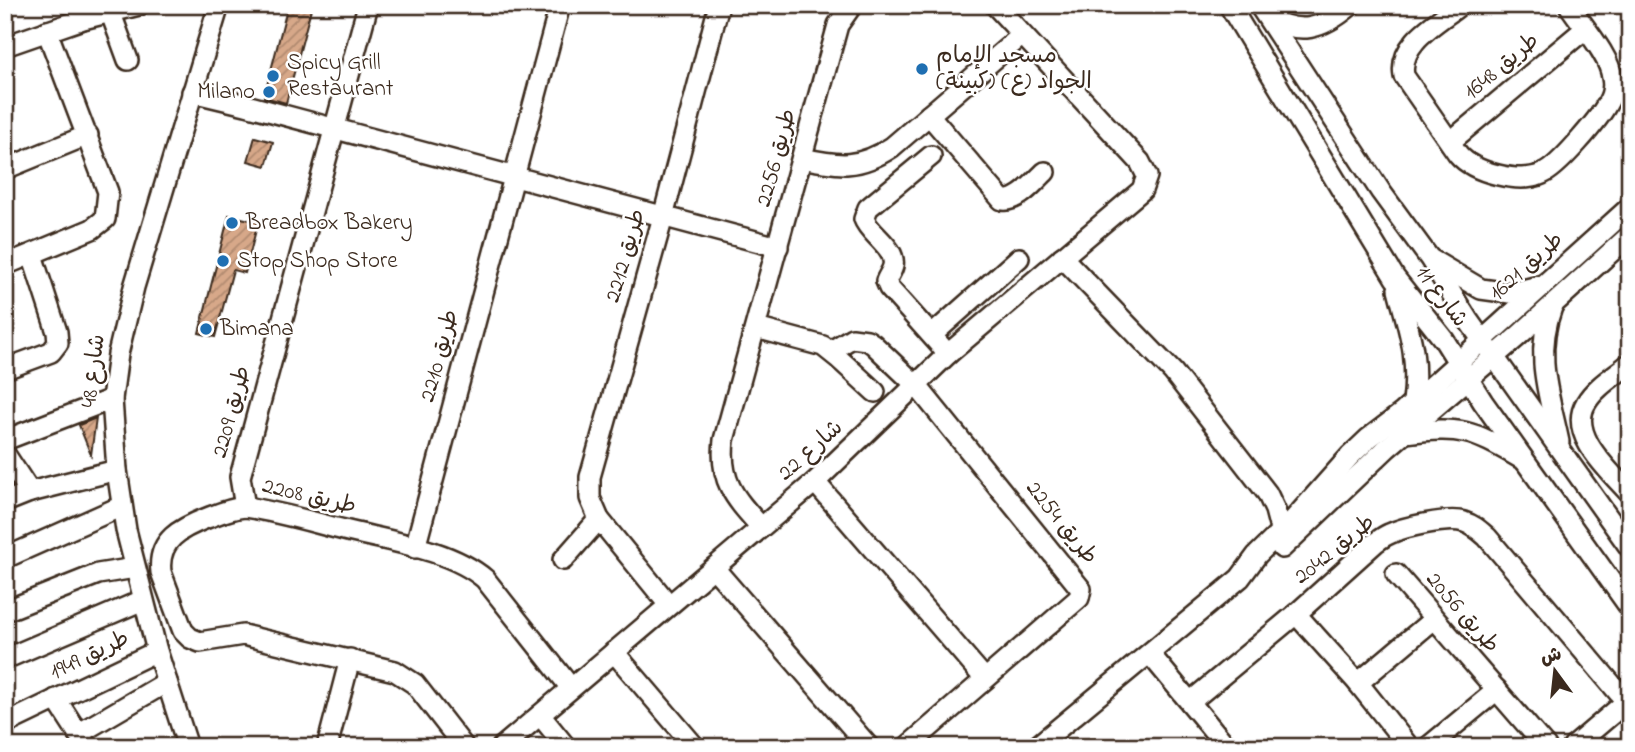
<svg xmlns="http://www.w3.org/2000/svg" width="1635" height="752" font-family="'Indie Flower','Playpen Sans Arabic',sans-serif">
  <style>
    .building { fill: url(#building-hatch); stroke: #3b2a1e; stroke-width: 2 }
    .lines { fill: none; stroke-linecap: round; stroke-linejoin: round }
    .minor-casing { stroke: #3b2a1e; stroke-width: 24 }
    .minor { stroke: #fff; stroke-width: 19 }
    .poi-dot { fill: #1f6fb2; stroke: #fff; stroke-width: 2.5 }
    .labels { text-anchor: middle; dominant-baseline: central; stroke-width: 5; stroke-linejoin: round; paint-order: stroke }
    .poi-label { font-size: 23px; fill: #3b2a1e; stroke: #fff; text-anchor: start }
    .street-label { font-size: 23px; fill: #3b2a1e; stroke: #fff }
  </style>
  <defs>
    <pattern id="building-hatch" width="6" height="6" patternUnits="userSpaceOnUse" patternTransform="scale(1.75)"><rect width="6" height="6" fill="#d7a889"/><path d="M-1 1l2-2M0 6l6-6M5 7l2-2" fill="none" stroke="#b0896f"/></pattern>
  </defs>
  <rect width="100%" height="100%" fill="#fff"/>
  <filter id="ink" filterUnits="userSpaceOnUse"><feTurbulence type="fractalNoise" baseFrequency=".0143" numOctaves="2"/><feDisplacementMap in="SourceGraphic" scale="14" xChannelSelector="R" yChannelSelector="G"/><feConvolveMatrix kernelMatrix="1 2 1 2 8 2 1 2 1" color-interpolation-filters="sRGB"/></filter>
  <g filter="url(#ink)">
    <g class="building">
      <path d="M288,5H312L286,103L264,97Z"/>
      <path d="M255,137L273,142L266,166L248,161Z"/>
      <path d="M229,215L258,222L245,273L233,270L215,337L199,333Z"/>
      <path d="M96,418L91,455L79,425Z"/>
    </g>
    <g class="lines">
      <g class="minor-casing">
        <g id="minor">
          <path d="M1229,5L1395,278L1444,340L1483,402L1630,608"/>
          <path d="M1259,5L1381,192L1430,259L1468,320L1630,548"/>
          <path d="M1460,5C1437,23 1398,43 1404,76L1458,154C1474,173 1520,184 1542,174C1558,168 1599,119 1607,104C1612,96 1614,87 1612,78C1610,56 1582,25 1569,5"/>
          <path d="M110,11L128,60"/>
          <path d="M1267,16C1299,37 1323,29 1351,5"/>
          <path d="M5,46L83,19L139,5"/>
          <path d="M192,92L246,105L778,247"/>
          <path d="M929,115L1002,200C1018,203 1034,182 1045,172"/>
          <path d="M1450,142L1585,29"/>
          <path d="M931,156L868,208L864,219C869,234 897,248 893,266C892,271 888,276 886,281L889,288L948,354"/>
          <path d="M802,158C839,166 859,169 892,147L1021,36"/>
          <path d="M5,169L88,135"/>
          <path d="M1062,257L1173,372L1267,493L1275,510L1281,533"/>
          <path d="M1432,260L1481,289L1510,293L1543,285"/>
          <path d="M5,265L92,229L105,219L108,192L47,31"/>
          <path d="M1398,289C1409,332 1419,356 1413,402"/>
          <path d="M1552,307C1534,355 1549,394 1559,442"/>
          <path d="M756,328L823,346L838,358L875,392"/>
          <path d="M932,335L1019,258"/>
          <path d="M831,351L852,338L867,340L873,344L917,386L1081,589L1079,598L907,747"/>
          <path d="M1630,363C1616,375 1595,387 1586,403C1567,435 1611,472 1630,494"/>
          <path d="M5,369L51,352L58,343L57,332L32,255"/>
          <path d="M1405,433C1462,426 1471,430 1520,458"/>
          <path d="M5,440L112,399"/>
          <path d="M5,454L30,492"/>
          <path d="M815,482L985,679"/>
          <path d="M5,502L30,492L117,470"/>
          <path d="M245,507L240,477L368,5"/>
          <path d="M761,527C735,498 719,482 724,440L838,25L852,5"/>
          <path d="M415,548L560,5"/>
          <path d="M1282,548L1387,448L1516,338L1630,235"/>
          <path d="M5,558L122,506"/>
          <path d="M563,560L599,519"/>
          <path d="M714,568L869,747"/>
          <path d="M1396,574L1546,747"/>
          <path d="M669,605L599,519L590,498V477L663,217L719,5"/>
          <path d="M5,611L98,574L135,568"/>
          <path d="M1296,614L1358,683L1409,747"/>
          <path d="M614,652L695,747"/>
          <path d="M1150,654L1227,747"/>
          <path d="M5,659L143,600"/>
          <path d="M1358,683L1434,619"/>
          <path d="M56,699L87,747"/>
          <path d="M1190,702L1296,614L1375,543C1379,540 1384,536 1389,534C1403,527 1449,517 1464,522C1474,525 1480,531 1487,537L1630,706"/>
          <path d="M540,715L566,747"/>
          <path d="M5,724L157,651"/>
          <path d="M78,734L167,682"/>
          <path d="M188,747L157,651L126,530L117,470L112,399L118,354L134,287L219,5"/>
          <path d="M327,747L350,659"/>
          <path d="M464,747L415,684L395,671L243,635L200,642L190,638L183,631L161,572C157,540 181,528 207,518C220,513 232,508 245,507C279,512 312,522 344,530C388,541 450,549 485,579L571,688"/>
          <path d="M502,747L815,482L948,354L1142,190L1147,176L1140,162L995,5"/>
          <path d="M1036,747L1240,578L1257,555L1294,519L1350,456L1369,438L1403,412L1630,207"/>
          <path d="M1428,747L1497,690"/>
          <path d="M1573,747L1626,702"/>
        </g>
      </g>
      <use href="#minor" class="minor"/>
    </g>
  </g>
  <g class="poi-dot">
    <circle cx="922" cy="69" r="7"/>
    <circle cx="273" cy="76" r="7"/>
    <circle cx="269" cy="92" r="7"/>
    <circle cx="232" cy="223" r="7"/>
    <circle cx="223" cy="261" r="7"/>
    <circle cx="206" cy="329" r="7"/>
  </g>
  <g class="labels">
    <g class="poi-label">
      <text x="936" y="56">مسجد الإمام<tspan x="936" dy="26">الجواد (ع) (كبينة)</tspan></text>
      <text x="287" y="63">Spicy Grill<tspan x="287" dy="26">Restaurant</tspan></text>
      <text x="255" y="92" text-anchor="end">Milano</text>
      <text x="246" y="223">Breadbox Bakery</text>
      <text x="237" y="261">Stop Shop Store</text>
      <text x="220" y="329">Bimana</text>
    </g>
    <g class="street-label">
      <text transform="translate(1502 67) rotate(-40)">طريق 1648</text>
      <text transform="translate(777 158) rotate(-75)">طريق 2256</text>
      <text transform="translate(626 256) rotate(-74)">طريق 2212</text>
      <text transform="translate(1527 267) rotate(-42)">طريق 1621</text>
      <text transform="translate(1441 297) rotate(53)">شارع 11</text>
      <text transform="translate(440 356) rotate(-75)">طريق 2210</text>
      <text transform="translate(94 371) rotate(-83)">شارع 48</text>
      <text transform="translate(232 412) rotate(-75)">طريق 2209</text>
      <text transform="translate(811 451) rotate(-42)">شارع 22</text>
      <text transform="translate(309 497) rotate(13)">طريق 2208</text>
      <text transform="translate(1061 523) rotate(51)">طريق 2254</text>
      <text transform="translate(1335 550) rotate(-39)">طريق 2042</text>
      <text transform="translate(1462 613) rotate(49)">طريق 2056</text>
      <text transform="translate(90 656) rotate(-26)">طريق 1949</text>
    </g>
  </g>
  <rect width="1635" height="752" fill="none" stroke="#fff" stroke-width="28"/>
  <rect x="14" y="14" width="1607" height="724" fill="none" stroke="#3b2a1e" stroke-width="2.5" filter="url(#ink)"/>
  <g transform="translate(1555 671) rotate(345)" stroke="#ffffff" stroke-width="5" paint-order="stroke">
  <path d="M0-5L12 26L0 18L-12 26Z" fill="#3b2a1e"/>
  <text y="-10" font-size="19" font-weight="bold" text-anchor="middle" fill="#3b2a1e">ش</text>
  </g>
</svg>
